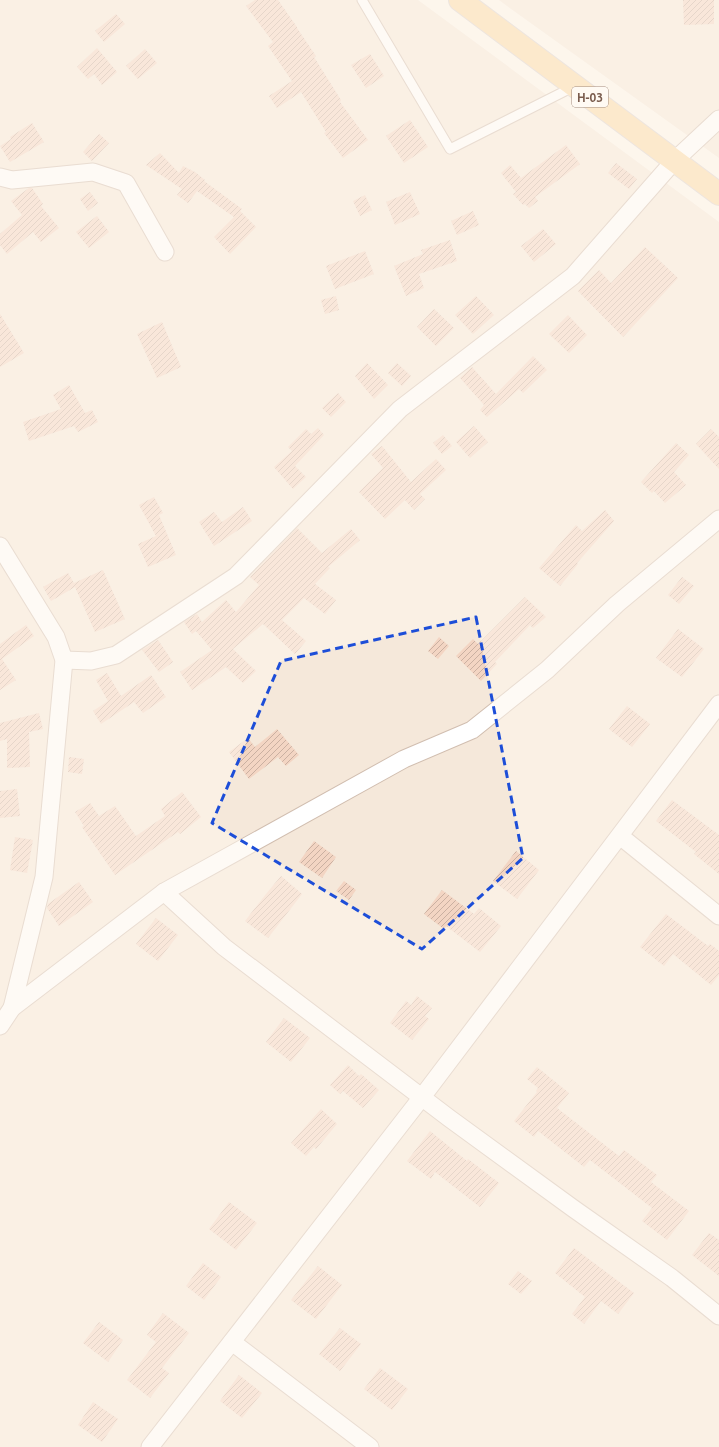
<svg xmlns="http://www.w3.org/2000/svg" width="719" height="1447" font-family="Ubuntu,sans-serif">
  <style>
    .residential { fill: #f5e8da }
    .building { fill: url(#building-hatch) }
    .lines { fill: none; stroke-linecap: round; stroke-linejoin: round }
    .lane-casing { stroke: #d1beb0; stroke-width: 11 }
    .street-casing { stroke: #d1beb0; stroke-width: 19 }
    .primary-casing { stroke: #dad1cd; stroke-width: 24 }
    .lane { stroke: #fff; stroke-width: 9 }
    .street { stroke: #fff; stroke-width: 17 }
    .primary { stroke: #fbd9a5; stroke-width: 22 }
    .marked { fill: none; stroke: #1d4ed8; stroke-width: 3; stroke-dasharray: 8 5; stroke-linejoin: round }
    .labels { text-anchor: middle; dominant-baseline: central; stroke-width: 3.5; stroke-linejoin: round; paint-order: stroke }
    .shield { fill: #fffaf3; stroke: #a28b7f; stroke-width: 1 }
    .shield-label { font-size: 12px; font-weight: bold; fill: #7a5c4d }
  </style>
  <defs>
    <pattern id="building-hatch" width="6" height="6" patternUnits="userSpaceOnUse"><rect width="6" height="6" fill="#f3d5c3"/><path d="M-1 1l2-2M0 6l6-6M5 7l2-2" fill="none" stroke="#cab0a1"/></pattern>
  </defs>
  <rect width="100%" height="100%" fill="#fdf6ec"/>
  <g class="residential">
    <path d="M0,0H418L719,222V1447H0Z"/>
    <path d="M499,0H719V158L507,6Z"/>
  </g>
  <g class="building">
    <path d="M255,0H278L297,27V28L316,56L314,57L341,100L340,102L368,140L343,158L324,133L326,132L301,92L277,108L269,96L292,81L268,46L273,42L246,6Z"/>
    <path d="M683,0H714V24L684,25Z"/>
    <path d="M116,14L125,24L104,42L95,31Z"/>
    <path d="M97,48L117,72L102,85L94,74L88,79L77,67Z"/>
    <path d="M145,49L157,63L138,79L126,66Z"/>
    <path d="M370,54L384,76L366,88L351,65Z"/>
    <path d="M410,120L428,147L404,163L386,136Z"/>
    <path d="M32,123L44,142L10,162L0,146L11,139L10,137Z"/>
    <path d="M99,134L109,143L92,161L83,152Z"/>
    <path d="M566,145L580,164L535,197L538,201L529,208L525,204L523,205L513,194L516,192L501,173L510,165L521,178Z"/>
    <path d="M160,153L179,173L183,166L195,172L205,180L204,181L242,209L240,211L256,227L230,254L214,237L234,217L197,191L188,203L177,195L182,189L146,165Z"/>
    <path d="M616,163L637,179L629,189L608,173Z"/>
    <path d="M29,188H32L43,204L41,206L59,228L41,242L33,232L7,254L0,245V234L22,215L11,201Z"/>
    <path d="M90,192L98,203L88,211L80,199Z"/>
    <path d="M410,192L420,214L395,225L386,202Z"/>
    <path d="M365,195L372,210L360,216L353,201Z"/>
    <path d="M473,211L479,225L457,235L451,221Z"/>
    <path d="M97,216L109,232L89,248L76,232Z"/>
    <path d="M543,229L556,244L534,262L521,246Z"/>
    <path d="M450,240L457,261L419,274L424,288L406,296L394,266L423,254L421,250Z"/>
    <path d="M645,247L678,278L623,337L578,291L599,270L611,283Z"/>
    <path d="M365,251L374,274L335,289L326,266Z"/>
    <path d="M336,296L339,310L325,314L321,300Z"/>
    <path d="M476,296L494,315L473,334L455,315Z"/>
    <path d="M434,309L454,328L436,346L417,327Z"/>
    <path d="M0,314L24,353L0,367Z"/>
    <path d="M568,315L587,335L569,353L549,334Z"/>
    <path d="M162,322L181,367L157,378L137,334Z"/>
    <path d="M533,356L547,370L523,393L519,389L487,417L480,410L484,405L460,378L472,367L496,394Z"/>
    <path d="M367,363L388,385L374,399L355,376Z"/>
    <path d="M397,363L411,376L402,386L388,373Z"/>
    <path d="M69,385L85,413L92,410L98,422L78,432L74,426L29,441L23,422L61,409L53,395Z"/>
    <path d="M338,393L346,402L331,417L322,408Z"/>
    <path d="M474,426L488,442L470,458L456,442Z"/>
    <path d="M318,428L324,435L295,466L306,477L293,489L274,467L292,451L288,447L306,429L311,434Z"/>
    <path d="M711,429L719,437V469L696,444Z"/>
    <path d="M443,435L452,446L442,454L433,443Z"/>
    <path d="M676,443L689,455L674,472L686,485L665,503L654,491L652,493L641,482Z"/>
    <path d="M382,446L411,482L436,459L446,470L420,494L425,499L414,510L405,500L385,519L359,492L383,468L371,454Z"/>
    <path d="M154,497L163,513L159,515L176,555L148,567L138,544L156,536L139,505Z"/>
    <path d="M243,507L252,521L214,546L199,522L214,512L222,522Z"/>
    <path d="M605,510L614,521L577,563L578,564L560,586L539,568L576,525L582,531Z"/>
    <path d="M297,528L322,553L351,529L360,540L328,567L330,568L315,584L336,600L325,614L304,598L282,620L306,641L295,654L263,624L233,649L256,671L243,683L226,667L192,690L180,672L212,650L196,631L192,634L184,622L197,614L202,622L226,600L236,612L259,585L250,577Z"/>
    <path d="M103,570L125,619L95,632L75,587L51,601L43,587L68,573L74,583Z"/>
    <path d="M682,577L694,586L679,604L668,595Z"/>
    <path d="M525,597L546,617L533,628L530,625L495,662L497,664L481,681L456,656L473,639L478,644Z"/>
    <path d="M26,625L34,636L2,659L16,680L0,690V644Z"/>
    <path d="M678,629L704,649L682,677L656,658Z"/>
    <path d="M439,637L449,646L438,659L428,651Z"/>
    <path d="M158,640L173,662L159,672L142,650Z"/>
    <path d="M107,673L121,696L151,675L166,697L143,713L134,702L101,724L93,711L108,701L96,680Z"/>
    <path d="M627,706L650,724L632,747L609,729Z"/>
    <path d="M39,713L43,729L29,732L30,767L7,768V739L0,741V723Z"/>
    <path d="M277,729L299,755L286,766L278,757L249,779L229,752L248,738L255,747Z"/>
    <path d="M69,757L84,759L82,774L68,772Z"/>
    <path d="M17,789L20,816L0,818V791Z"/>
    <path d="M182,792L201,817L180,834L178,832L115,875L82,827L84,826L75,812L90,803L99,816L115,806L136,836L165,816L161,809Z"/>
    <path d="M672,800L719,835V874L694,854L696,852L656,821Z"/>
    <path d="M15,837L33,840L27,873L10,870Z"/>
    <path d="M314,841L336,857L322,878L299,862Z"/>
    <path d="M516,851L539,870L517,899L493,881Z"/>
    <path d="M281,876L302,894L268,938L245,921L266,894Z"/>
    <path d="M344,881L356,890L349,900L336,891Z"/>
    <path d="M79,882L93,902L59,926L47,908L48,904Z"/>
    <path d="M442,890L474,914L479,908L501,926L480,952L446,926L444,929L424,914Z"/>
    <path d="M666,914L708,946L710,944L719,951V975L711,985L673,954L664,966L640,947Z"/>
    <path d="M156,918L178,935L158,961L136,944Z"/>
    <path d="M417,996L432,1008L425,1016L429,1019L412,1040L390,1023L406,1001L411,1005Z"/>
    <path d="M284,1018L310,1038L291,1062L266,1042Z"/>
    <path d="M348,1065L359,1076L361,1074L379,1090L363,1108L343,1091L340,1094L330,1085Z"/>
    <path d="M537,1067L569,1093L557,1108L619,1156L624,1150L657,1175L651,1182L689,1211L667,1240L642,1221L652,1208L590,1160L584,1167L538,1131L534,1137L514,1121L537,1092L536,1091L538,1088L527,1079Z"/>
    <path d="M321,1109L337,1124L316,1149L314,1147L306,1156L291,1143Z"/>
    <path d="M430,1131L467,1161L468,1159L499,1183L480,1207L435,1172L431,1179L407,1161Z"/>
    <path d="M229,1202L257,1223L236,1250L209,1229Z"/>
    <path d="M709,1233L719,1240V1276L692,1255Z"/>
    <path d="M574,1248L634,1293L618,1314L601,1301L584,1324L572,1314L585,1297L555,1273Z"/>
    <path d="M203,1263L221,1277L204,1300L186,1286Z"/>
    <path d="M318,1266L342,1285L316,1319L291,1300Z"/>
    <path d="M518,1271L532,1281L521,1294L508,1284Z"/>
    <path d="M163,1313L189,1333L162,1368L169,1373L150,1398L127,1380L156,1342L147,1335Z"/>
    <path d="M99,1322L123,1340L108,1362L83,1343Z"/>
    <path d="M340,1328L361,1344L340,1371L319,1354Z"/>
    <path d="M380,1368L408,1389L392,1410L364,1389Z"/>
    <path d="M239,1375L262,1393L242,1418L220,1401Z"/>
    <path d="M93,1402L118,1419L102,1442L78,1425Z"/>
  </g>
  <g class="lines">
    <g class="lane-casing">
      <path id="lane" d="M362,0L450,149L575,86"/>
    </g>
    <g class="street-casing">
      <g id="street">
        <path d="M0,177L12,180L93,172L126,183L165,252"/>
        <path d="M0,546L56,637L64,660L44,877L12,1008"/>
        <path d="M64,660L91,661L116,655L236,576L400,409L573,276L674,161L719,119"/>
        <path d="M620,836L719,916"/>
        <path d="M164,892L224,947L449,1118L574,1209L672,1278L719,1316"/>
        <path d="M0,1026L12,1008L164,892L404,759L472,730L547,670L617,604L719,519"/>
        <path d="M232,1342L370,1447"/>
        <path d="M150,1447L422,1097L719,704"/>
      </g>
    </g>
    <g class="primary-casing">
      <path id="primary" d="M460,0L719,194"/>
    </g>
    <use href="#lane" class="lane"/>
    <use href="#street" class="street"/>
    <use href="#primary" class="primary"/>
  </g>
  <path d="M0 0H719V1447H0ZM476,617L523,858L422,949L212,823L281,661Z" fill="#fdf6ec" fill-opacity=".55" fill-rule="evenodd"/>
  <path class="marked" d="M476,617L523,858L422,949L212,823L281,661Z"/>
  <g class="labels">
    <rect class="shield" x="572" y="87" width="36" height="20" rx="3"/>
    <g class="shield-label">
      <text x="590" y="97">Н-03</text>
    </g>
  </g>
</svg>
